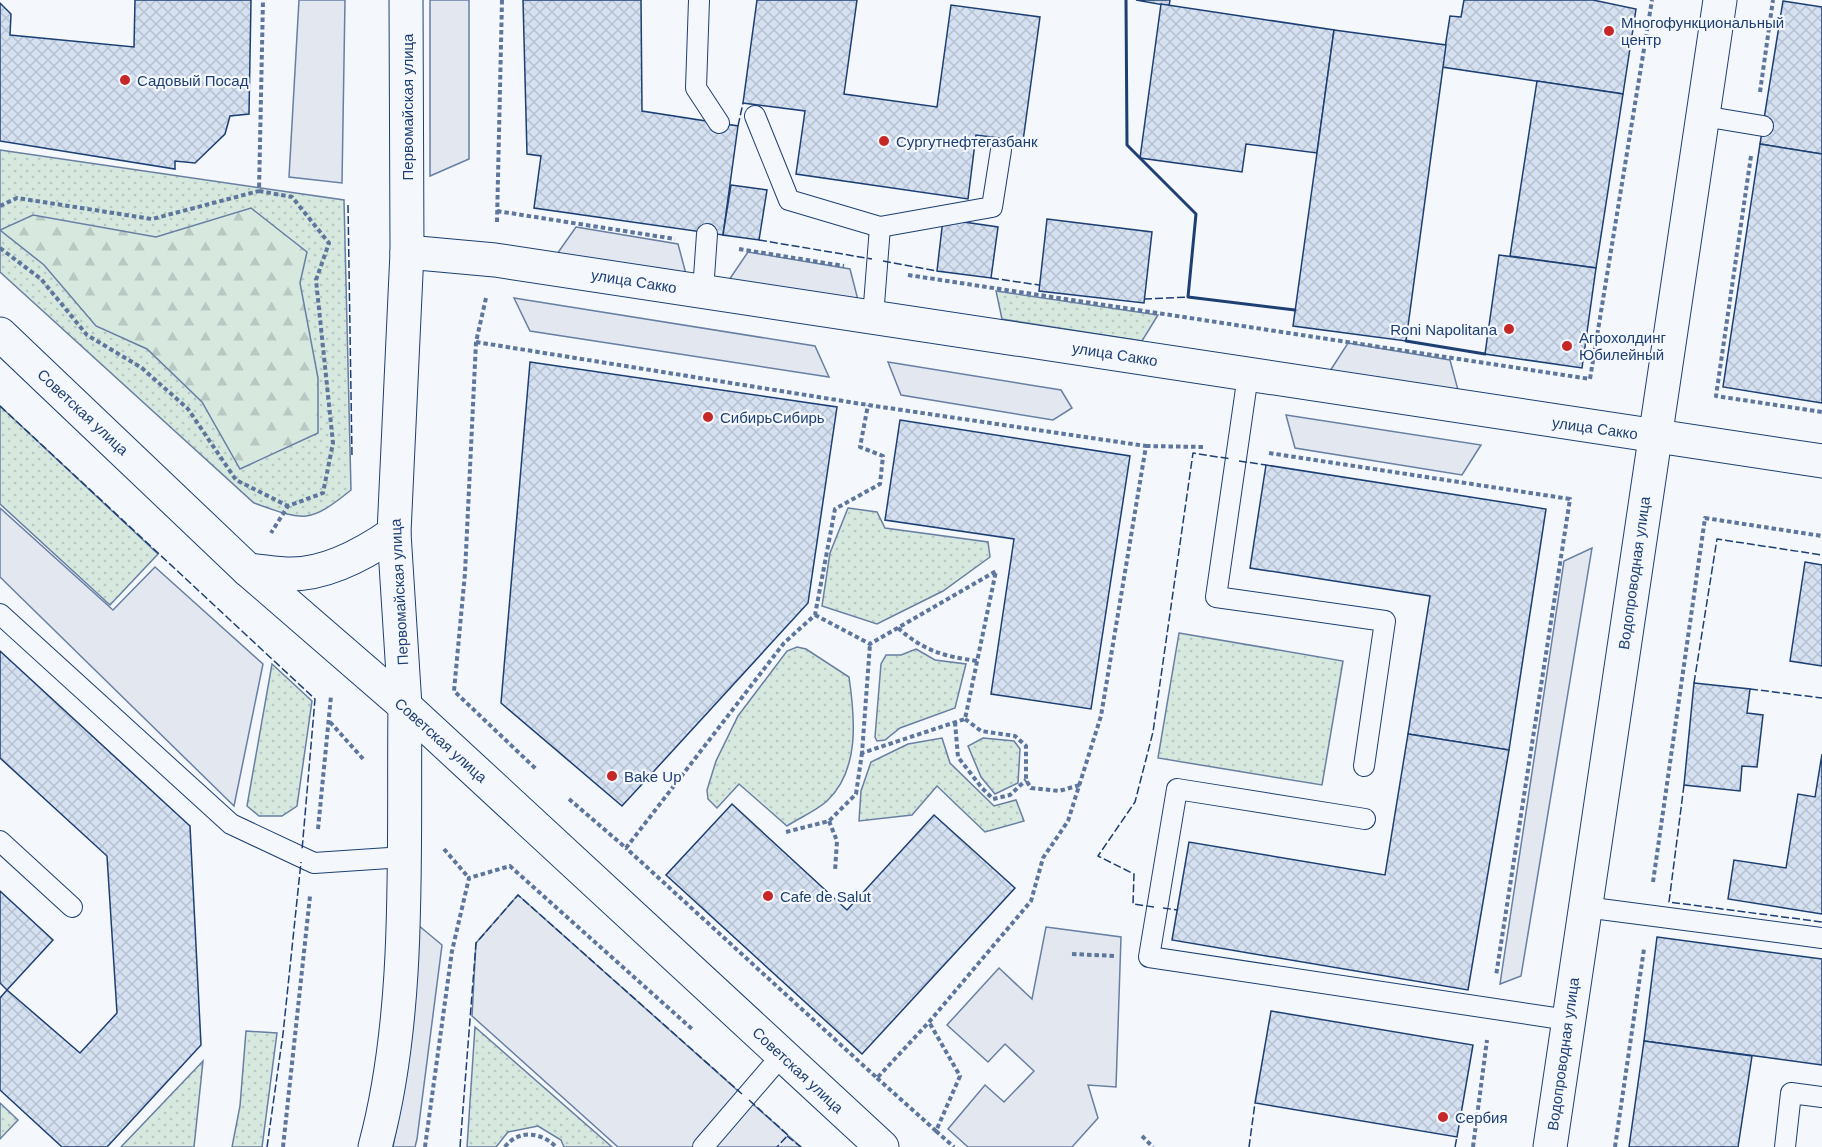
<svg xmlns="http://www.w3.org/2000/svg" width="1822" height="1147" font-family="Arial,sans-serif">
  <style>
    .grass { fill: url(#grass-dots); stroke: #687fa3; stroke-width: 1.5 }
    .forest { fill: url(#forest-firs); stroke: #687fa3; stroke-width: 1.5 }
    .parking { fill: #e3e8f0; stroke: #687fa3; stroke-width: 1.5 }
    .building { fill: url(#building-cross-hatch); stroke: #1d3f73; stroke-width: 1.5 }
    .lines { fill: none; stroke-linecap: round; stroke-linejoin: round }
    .service-casing { stroke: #1d3f73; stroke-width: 22 }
    .minor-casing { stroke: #1d3f73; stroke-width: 35 }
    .tertiary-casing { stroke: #1d3f73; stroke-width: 35 }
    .secondary-casing { stroke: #1d3f73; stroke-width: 35 }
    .path { stroke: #5e769c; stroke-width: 4; stroke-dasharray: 4.5 3; stroke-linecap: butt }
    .service { stroke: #f4f7fb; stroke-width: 20 }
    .minor { stroke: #f4f7fb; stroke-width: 33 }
    .tertiary { stroke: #f4f7fb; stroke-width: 33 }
    .secondary { stroke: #f4f7fb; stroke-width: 33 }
    .fence { stroke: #1d3f73; stroke-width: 1.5; stroke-dasharray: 8 3; stroke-linecap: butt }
    .wall { stroke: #1d3f73; stroke-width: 3 }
    .poi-dot { fill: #c62828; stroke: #f4f7fb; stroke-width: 2 }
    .labels { text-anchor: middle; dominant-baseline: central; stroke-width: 4.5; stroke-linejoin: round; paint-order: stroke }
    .poi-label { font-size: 15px; fill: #1d3f73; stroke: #f4f7fb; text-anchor: start }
    .street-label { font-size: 15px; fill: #1d3f73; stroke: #f4f7fb }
  </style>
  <defs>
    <pattern id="grass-dots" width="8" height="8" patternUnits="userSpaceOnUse" patternTransform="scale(1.5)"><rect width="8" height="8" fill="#d7e8df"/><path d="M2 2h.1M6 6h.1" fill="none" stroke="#b8c8c3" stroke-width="1.8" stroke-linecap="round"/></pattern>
    <pattern id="forest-firs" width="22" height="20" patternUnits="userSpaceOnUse" patternTransform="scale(1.5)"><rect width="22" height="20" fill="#d7e8df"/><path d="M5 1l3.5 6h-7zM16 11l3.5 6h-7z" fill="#b8c8c3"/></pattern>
    <pattern id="building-cross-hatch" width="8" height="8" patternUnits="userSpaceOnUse" patternTransform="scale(1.5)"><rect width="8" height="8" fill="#d5e0f0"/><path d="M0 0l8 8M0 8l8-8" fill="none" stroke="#b6c1d1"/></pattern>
  </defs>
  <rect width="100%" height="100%" fill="#f4f7fb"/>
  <g class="grass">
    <path d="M0,150L344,200L351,490C309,524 304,521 254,503L0,272Z"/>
    <path d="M996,291L1158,315L1142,341L1002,319Z"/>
    <path d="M0,406L158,554L110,605L0,504Z"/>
    <path d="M848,508L877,512L885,528L988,542L990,557L943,591L877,624L822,606L830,553Z"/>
    <path d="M1179,633L1343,661L1322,785L1158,758Z"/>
    <path d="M797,647L806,649L849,677C855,718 860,770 827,801C816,811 799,818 787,826L739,784L717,808L708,799L707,790L716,761L738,716L787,651Z"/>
    <path d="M916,649L935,660L966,664L955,708L900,728L885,740L877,741L875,737L881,664L886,655H901Z"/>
    <path d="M272,664L312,701L297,806L282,816H259L247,806Z"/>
    <path d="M942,738L950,763L994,806L1016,800L1024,821L985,832L937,786L912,815L859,821L861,791L871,762L908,744Z"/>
    <path d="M983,738L1014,741L1020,749L1018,783L995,794L981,777L968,746Z"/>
    <path d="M475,1027L612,1147H564L561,1140L538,1126L508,1132L496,1147H467Z"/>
    <path d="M246,1031L277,1033L262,1147H232L240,1106Z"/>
    <path d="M203,1061L194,1147H121Z"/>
    <path d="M0,1103L18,1120L0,1139Z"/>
  </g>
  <path class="forest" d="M251,208L307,252L300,283L318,378V433L240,469L202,402L147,349L96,326L44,265L0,230L33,215L156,237Z"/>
  <g class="parking">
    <path d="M299,0H345L342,183L289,177Z"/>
    <path d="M430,0H469V159L430,176Z"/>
    <path d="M576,227L678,244L686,274L557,254Z"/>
    <path d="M748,252L850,269L858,300L729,280Z"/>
    <path d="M514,298L815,346L829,377L530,331Z"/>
    <path d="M1348,343L1450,360L1458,390L1330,371Z"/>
    <path d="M888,362L1061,390L1072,408L1053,420L901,395Z"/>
    <path d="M1286,415L1481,445L1462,475L1295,448Z"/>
    <path d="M0,508L113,610L155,567L263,664L234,806L0,577Z"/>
    <path d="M1592,548L1521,976L1500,984L1564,561Z"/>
    <path d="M518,895L801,1147H618L472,1016L476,943Z"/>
    <path d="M418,925L442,945L417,1139L415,1147H393L405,1079Z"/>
    <path d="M1046,927L1121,937L1116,1087L1088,1085L1098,1118L1072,1147H968L948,1129L985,1085L1004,1102L1034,1071L1005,1044L988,1062L947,1025L999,968L1032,999Z"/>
  </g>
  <g class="building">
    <path d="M135,0H251L249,114L230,116L225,134L195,163L175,161V169L0,141V3L11,14L10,35L134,47Z"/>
    <path d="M523,0H641L642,111L738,126L723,235L534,208L541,156L527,154Z"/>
    <path d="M757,0H857L844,94L937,107L951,5L1040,17L1023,141L976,135L968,199L796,174L805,111L743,103Z"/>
    <path d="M1136,0H1170L1169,6Z"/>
    <path d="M1464,0H1593L1636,9L1623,94L1442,67L1450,16L1461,17Z"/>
    <path d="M1783,1L1822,7V154L1760,144Z"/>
    <path d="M1161,4L1334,30L1317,153L1246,144L1242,172L1140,158Z"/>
    <path d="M1334,30L1446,45L1406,341L1293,326Z"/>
    <path d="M1537,81L1623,94L1596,268L1510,256Z"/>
    <path d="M1760,144L1822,154V403L1723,387Z"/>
    <path d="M731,185L767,190L759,240L723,235Z"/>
    <path d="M943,219L998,227L991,278L937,271Z"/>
    <path d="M1047,219L1152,232L1144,303L1039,291Z"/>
    <path d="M1499,255L1596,268L1582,368L1485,354Z"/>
    <path d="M530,362L837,407L808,603L622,806L501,703Z"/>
    <path d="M900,420L1130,456L1091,709L991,694L1014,539L885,520Z"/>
    <path d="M1266,465L1546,509L1509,750L1408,734L1430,596L1250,568Z"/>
    <path d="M1805,562L1822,565V666L1790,661Z"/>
    <path d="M0,651L190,826L201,1045L107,1147H62L0,1090V998L7,990L80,1053L117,1013L107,856L0,758Z"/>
    <path d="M1694,683L1750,689L1747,713L1763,715L1757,767L1742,766L1740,791L1684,785Z"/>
    <path d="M1408,734L1509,750L1468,990L1172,940L1189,842L1385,875Z"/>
    <path d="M1822,754V914L1728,899L1734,860L1786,868L1798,794L1815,797Z"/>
    <path d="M732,804L847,910L934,815L1015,888L862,1054L666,875Z"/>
    <path d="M0,891L53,940L7,990L0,983Z"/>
    <path d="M1657,937L1822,959V1065L1644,1041Z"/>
    <path d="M1271,1011L1473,1045L1457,1137L1255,1103Z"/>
    <path d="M1644,1041L1752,1056L1738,1147H1629Z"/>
  </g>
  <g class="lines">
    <g class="service-casing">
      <g id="service">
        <path d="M699,0L696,88L719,123"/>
        <path d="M755,116L789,200L880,227L873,317"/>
        <path d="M1703,116L1763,126"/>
        <path d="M880,227L992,207L1001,150"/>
        <path d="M703,291L707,234"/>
        <path d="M1248,375L1216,597L1385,621L1364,766"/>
        <path d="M0,614L231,824L314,863L404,857"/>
        <path d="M1365,819L1177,789L1149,957L1568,1020"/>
        <path d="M0,841L72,907"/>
        <path d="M1585,907L1822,938"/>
        <path d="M703,1147L782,1055"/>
        <path d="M1785,1147L1791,1093L1822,1097"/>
      </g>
    </g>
    <g class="minor-casing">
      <g id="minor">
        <path d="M407,252L495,260L1822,461"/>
        <path d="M1550,1147L1720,0"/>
      </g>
    </g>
    <g class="tertiary-casing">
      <g id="tertiary">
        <path d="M405,706L882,1147"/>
        <path d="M375,1147C412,1011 403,847 405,706"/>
      </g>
    </g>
    <g class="secondary-casing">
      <g id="secondary">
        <path d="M0,334L248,570L405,706"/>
        <path d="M248,570C262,571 277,574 291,574C328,574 364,554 394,533"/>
        <path d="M405,706L394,533L407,252L406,0"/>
      </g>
    </g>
    <g class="path">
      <path d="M1760,92L1773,0"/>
      <path d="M1751,156L1716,396L1822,412"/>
      <path d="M259,191L292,197L329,243L316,280L333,443L323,493L288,506L271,533"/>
      <path d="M0,206L17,198L152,219L259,191L263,0"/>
      <path d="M497,211L675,239"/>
      <path d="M497,222L502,0"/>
      <path d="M0,248L41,279L87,335L142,368L188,409L236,480L288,506"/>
      <path d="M739,249L844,266"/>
      <path d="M908,275L1590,379L1652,0"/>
      <path d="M486,298L476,342L465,573L454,691L536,769"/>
      <path d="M476,342L868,405L1146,446L1101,716L1068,821L1043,858L1031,901L929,1022L877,1078L626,848"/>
      <path d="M1146,446L1205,447"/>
      <path d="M1269,453L1570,499L1496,976"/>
      <path d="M815,615L870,644L996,571L965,719L862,753L870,644"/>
      <path d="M898,628C924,651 943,656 977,661"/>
      <path d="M965,719L981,731L1015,736L1026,746V780L1031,788L1059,791L1080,785"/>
      <path d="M330,722L365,761"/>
      <path d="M955,722L958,757L982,788L993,799L1010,795L1026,780"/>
      <path d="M569,799L626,848L784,643L815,615L835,509L880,484L883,456L860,447L868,405"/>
      <path d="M829,821L837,841L835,871"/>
      <path d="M318,829L331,696"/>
      <path d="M786,832L829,821L856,794L862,753"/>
      <path d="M444,849L469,878"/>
      <path d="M1653,882L1705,518L1822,536"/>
      <path d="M1072,954L1116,956"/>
      <path d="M877,1078L936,1131L960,1076L929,1022"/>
      <path d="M936,1131L954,1147"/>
      <path d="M1142,1136L1153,1147"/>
      <path d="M283,1147L310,896"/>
      <path d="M425,1147L452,951L469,878L510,866L692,1029"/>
      <path d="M505,1147C518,1129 542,1132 556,1147"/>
      <path d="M1473,1147L1487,1040"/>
      <path d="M1615,1147L1644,949"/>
    </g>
    <use href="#service" class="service"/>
    <use href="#minor" class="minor"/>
    <use href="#tertiary" class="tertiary"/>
    <use href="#secondary" class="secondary"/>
    <g class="fence">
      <path d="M738,126L743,103"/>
      <path d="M348,205L352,456"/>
      <path d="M759,240L872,259"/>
      <path d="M883,261L937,271"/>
      <path d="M991,278L1039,285"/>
      <path d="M1144,299L1188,297"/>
      <path d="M0,406L315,699L302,850"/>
      <path d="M1239,461L1266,465"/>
      <path d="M1694,683L1717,539L1822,555"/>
      <path d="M1750,689L1822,698"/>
      <path d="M1684,785L1669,902L1822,922"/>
      <path d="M1154,907L1133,904L1134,874L1098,856L1135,802L1153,732L1193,453L1231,459"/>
      <path d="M1163,908L1177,910"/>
      <path d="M749,1100L788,1135L777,1147"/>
      <path d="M787,1136L801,1147"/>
      <path d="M267,1147L283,1034L301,862"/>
      <path d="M460,1147L476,943L518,895L742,1094"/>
      <path d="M1249,1147L1255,1103"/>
      <path d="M1455,1147L1457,1137"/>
    </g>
    <g class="wall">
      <path d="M1126,0L1127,145L1196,214L1188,297L1295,310"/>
      <path d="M1406,341L1485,354"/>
    </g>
  </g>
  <g class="poi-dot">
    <circle cx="1609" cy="31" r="6"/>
    <circle cx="125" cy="80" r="6"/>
    <circle cx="884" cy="141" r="6"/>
    <circle cx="1509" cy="329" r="6"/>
    <circle cx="1567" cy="346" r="6"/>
    <circle cx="708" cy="417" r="6"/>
    <circle cx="612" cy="776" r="6"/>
    <circle cx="768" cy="896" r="6"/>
    <circle cx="1443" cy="1117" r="6"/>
  </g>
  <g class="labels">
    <g class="poi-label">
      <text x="1621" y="22">Многофункциональный<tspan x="1621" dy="17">центр</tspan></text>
      <text x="137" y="80">Садовый Посад</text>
      <text x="896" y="141">Сургутнефтегазбанк</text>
      <text x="1497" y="329" text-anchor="end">Roni Napolitana</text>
      <text x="1579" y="337">Агрохолдинг<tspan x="1579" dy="17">Юбилейный</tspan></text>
      <text x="720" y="417">СибирьСибирь</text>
      <text x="624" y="776">Bake Up</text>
      <text x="780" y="896">Cafe de Salut</text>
      <text x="1455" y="1117">Сербия</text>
    </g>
    <g class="street-label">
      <text transform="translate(407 107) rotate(-90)">Первомайская улица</text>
      <text transform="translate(634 281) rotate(9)">улица Сакко</text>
      <text transform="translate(1115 354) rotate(9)">улица Сакко</text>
      <text transform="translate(83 412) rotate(43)">Советская улица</text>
      <text transform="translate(1595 428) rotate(8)">улица Сакко</text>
      <text transform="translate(1634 573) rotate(-82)">Водопроводная улица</text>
      <text transform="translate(399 592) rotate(-93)">Первомайская улица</text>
      <text transform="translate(441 740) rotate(42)">Советская улица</text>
      <text transform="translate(1563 1054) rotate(-82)">Водопроводная улица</text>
      <text transform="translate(798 1070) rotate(43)">Советская улица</text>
    </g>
  </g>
</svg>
